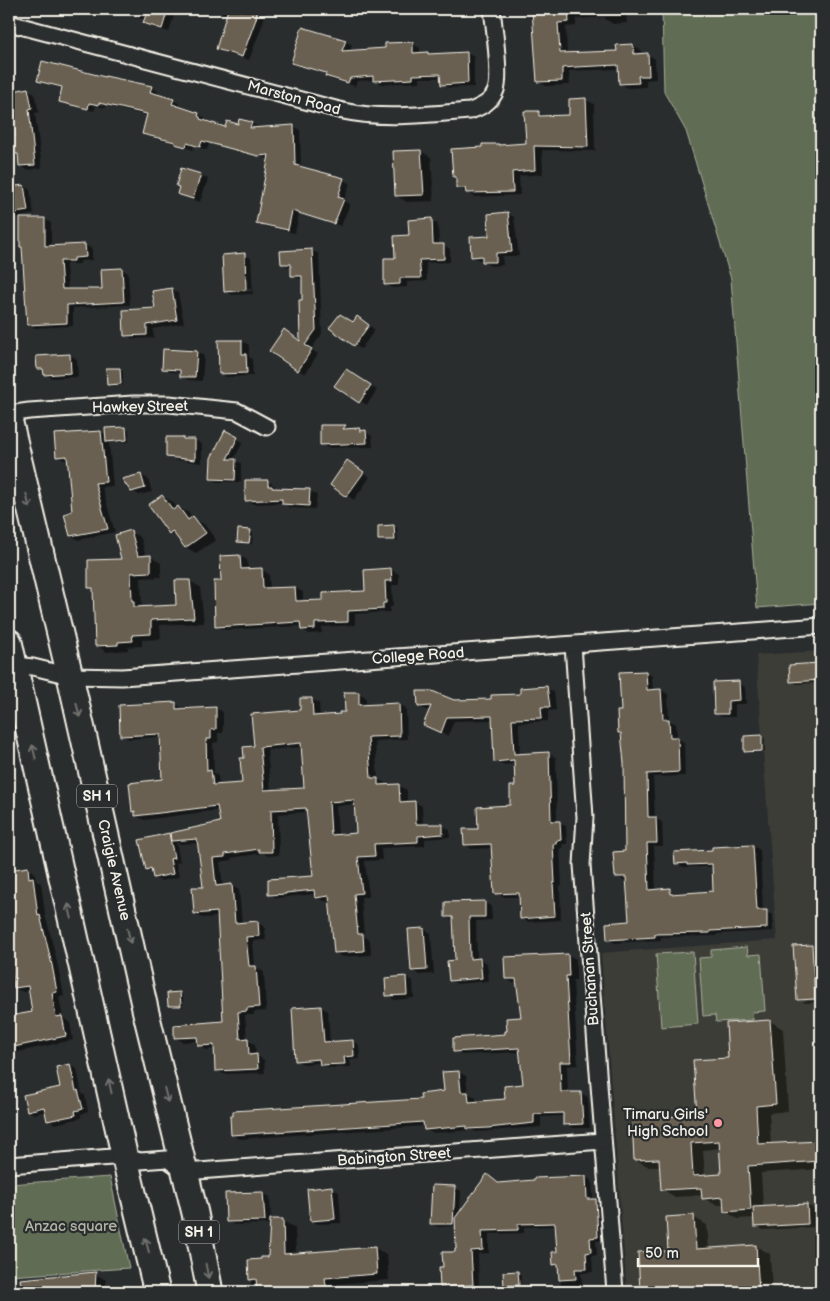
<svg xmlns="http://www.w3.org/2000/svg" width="830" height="1301" font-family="'Balsamiq Sans',sans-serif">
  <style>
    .built { fill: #3d3d38 }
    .green { fill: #616c53; stroke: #aaae9e }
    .shadow { fill: #0007; fill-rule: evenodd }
    .building { fill: #6a6151; stroke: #f4f1e8; fill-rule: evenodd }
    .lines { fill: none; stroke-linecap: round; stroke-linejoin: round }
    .minor-casing { stroke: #f4f1e8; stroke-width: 19 }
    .trunk-casing { stroke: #f4f1e8; stroke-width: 29 }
    .minor { stroke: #2a2d2e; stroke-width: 15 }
    .trunk { stroke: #2a2d2e; stroke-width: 25 }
    .oneway { stroke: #71726f }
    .poi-dot { fill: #ff9aa2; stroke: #2a2d2e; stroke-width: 2 }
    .labels { text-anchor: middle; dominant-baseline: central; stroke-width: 4.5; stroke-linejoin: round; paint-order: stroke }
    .shield { fill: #2a2d2e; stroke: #b7b6b0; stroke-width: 1 }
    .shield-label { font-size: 14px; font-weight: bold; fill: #f4f1e8 }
    .street-label { font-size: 15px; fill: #f4f1e8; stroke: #2a2d2e }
    .poi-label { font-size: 15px; fill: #f4f1e8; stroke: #2a2d2e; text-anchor: end }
    .park-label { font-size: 15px; fill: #b2b5a5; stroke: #2a2d2e }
  </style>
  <rect width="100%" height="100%" fill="#2a2d2e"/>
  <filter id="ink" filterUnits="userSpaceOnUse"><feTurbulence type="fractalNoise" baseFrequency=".02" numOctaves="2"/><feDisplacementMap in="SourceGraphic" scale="10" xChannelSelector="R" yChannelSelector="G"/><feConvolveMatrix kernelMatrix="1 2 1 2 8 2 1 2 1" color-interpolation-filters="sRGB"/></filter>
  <g filter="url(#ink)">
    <path class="built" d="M821,651V1292H627L601,953L777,940L756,655Z"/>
    <g class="green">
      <path d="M662,9H821V603L757,608L731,279L686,131L664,92Z"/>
      <path d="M747,947L748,955L761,954L765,1011L752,1012L753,1020L716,1022L715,1015L703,1016L699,958L711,957V950Z"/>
      <path d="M693,952L698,1024L661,1027L656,954Z"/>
      <path d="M110,1177L129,1268L9,1276V1184Z"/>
    </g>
    <g class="shadow">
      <path d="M98,9H176L169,32L152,27L145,23L146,20L118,12V14Z"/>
      <path d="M223,9H266L263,23L249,60L224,53L217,49L226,18L222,15Z"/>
      <path d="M533,9H626L627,23L613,24L605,19V17L576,19V26L566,27L567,54L618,52V46L633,45L641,50V55L647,54L655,59L656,79L646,80V87L628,88L620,84L619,69L569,71L570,85L546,86L538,81Z"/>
      <path d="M345,41L352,45L350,51L386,49L413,44L420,48V54L428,53L431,55L467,53L474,57V87L449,88L442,84V78H420V82L381,84L375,80L357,81L355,86L333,80L326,76L327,74L300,66L293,62Z"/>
      <path d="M9,60L16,64L9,84Z"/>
      <path d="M105,79L151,87L158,91L157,96L173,100L180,104L179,107L199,114L205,118L204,121L226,129L251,123L258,127L257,129L294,126L300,130L301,168L343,180L350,183L344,201L350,204L341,226L299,214L295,233L264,226L257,222L270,159L209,143L207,150L194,146L193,150L177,144L150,137L144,133L148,116L106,106V108L96,106L94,111L67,105L60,102L63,88L45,84L39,81Z"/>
      <path d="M27,89L34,93L39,112L35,113L42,168L27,170L21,166L20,157L11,158L9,157V94Z"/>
      <path d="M570,100H586L594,104L595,151L542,150L543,174L519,176L520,195L475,197L458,187L457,178L454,176L501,146L527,144L538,112L547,117L571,116Z"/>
      <path d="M420,151L431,157L434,201L407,202L396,196Z"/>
      <path d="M182,170L201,175L208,179L200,202L185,197L178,193Z"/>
      <path d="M24,187L30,190L34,214L15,218L9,215V189Z"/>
      <path d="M508,214L514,217L519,256H502L503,265L490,266L484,262V260H479L472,256L490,237Z"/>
      <path d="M45,219L51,223V247L85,245L92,249V260L80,261V264H66L68,291L103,290L121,269L128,273L130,305L73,308V326L34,328L28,324Z"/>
      <path d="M431,220L438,224L439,245H444L450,249V262L426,263L427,281L407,282V287L392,288L386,284L397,259L411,236Z"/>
      <path d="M312,251L319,254L322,334L311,349L318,354L305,374L298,370L304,302L303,279H299L293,275L292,267H289L282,264Z"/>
      <path d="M244,254L251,258L253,294L232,295L225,291ZM252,289V291L230,293V290Z"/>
      <path d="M171,289L178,293L184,323L153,329L154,338L133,339L126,335L157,309Z"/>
      <path d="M364,321L375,330L361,349L354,345V323Z"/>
      <path d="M219,341H242L249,345V357L252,359L253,376L226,377L220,373Z"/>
      <path d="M197,352L204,356L202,381L188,380L181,376V373L171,372L164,368Z"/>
      <path d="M70,355L77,359L78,377L52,378L38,368Z"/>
      <path d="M120,369L123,371V385L111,386L108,384Z"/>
      <path d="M346,371L377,390L367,405L336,386Z"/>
      <path d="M345,426L352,430L360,429L372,436L373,447L328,448L321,444Z"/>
      <path d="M126,428L129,430V442H109L113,486L102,487L115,532L78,540L71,535L74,512L68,460H64L57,456L101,432L107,435Z"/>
      <path d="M225,432L243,442L234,459L241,463V482H217L212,479Z"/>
      <path d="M183,438L187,440H195L202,444V463L175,460L168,456Z"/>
      <path d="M354,466L370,477L354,500L331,484Z"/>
      <path d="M141,475L148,479L152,492L139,495L132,491Z"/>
      <path d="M268,481L275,486V489L310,491L317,495L315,509L290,508L283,503L253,504L246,500V482Z"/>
      <path d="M162,496L173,502L177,508L178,507L189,513L192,518L204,524L216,540L196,553L185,547L180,539L170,533Z"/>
      <path d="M394,526L397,528L398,541H382L379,540Z"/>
      <path d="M250,531L253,533L252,544L238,542Z"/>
      <path d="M131,532L141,538L146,557H151L161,563V577L141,578L142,608L177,606L190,581L200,587L204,623L160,625L161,639L142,640V646L128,647V650L107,652L97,646L94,590L90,587L123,560Z"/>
      <path d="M240,556L247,560L248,570H262L269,574L270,589L295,588L303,592V602L325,601L366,592L365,571L391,570L399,574V585H392L393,607H390V612L355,614V625L322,627V633L309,634L302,629V626L224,630L216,626L223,582Z"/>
      <path d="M821,664V683L797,684L791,681L790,666Z"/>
      <path d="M646,672L652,676L653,691L661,690L668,694L669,720L676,724L677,738L684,742L685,776L653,777L655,818L662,822L663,846H654L656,891L669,890L676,894L715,892L714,867H683L676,863L713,851V849L753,846L760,850L763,911L773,915V931L717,934V936L661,937V940L615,943L608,939L630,922L628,880H623L616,876L627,852L625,763L623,734L620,732L622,712Z"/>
      <path d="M738,683L745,687L746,704H735V717H722L715,713Z"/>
      <path d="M546,688L554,692L556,710L548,711V721L519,723L520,755L549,753L556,758L557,822L566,826L567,844H562L563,848H560L562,886H560L561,920L528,922L521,918L520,897H503L496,893L493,848L472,849L465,845L479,830L512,806L516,787L515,764L502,765L495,761L493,720L454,721L448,736L432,729L431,710H426L419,706L454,701H492L522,695Z"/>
      <path d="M358,693L366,697V706L399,704L406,708L407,739L375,741L378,779L385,783V786H399L407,790V803L415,802L422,806L423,825H442L450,830V837L425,839V846L381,848L382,860L365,861L369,897H361L364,936L370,940L371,955L342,957L335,953L331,901H324L316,897V894L277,898L270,894L314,877L307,812L278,814L279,855L268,856L263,853L231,858L232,860L220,862L223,886H232L239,890L242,924L258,923L265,927L266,940L253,941L255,967L264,972L266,1011L254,1012V1015H245L247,1040L255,1044L256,1055L264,1060L265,1073L224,1074L216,1070L215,1049L206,1050L199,1045V1041L183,1042L175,1038L224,1022L218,917L202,918L195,914L204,888L199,843L180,844L176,842L180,862L176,863L179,877L161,881L154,878L153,872L147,869L169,835L172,836L221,823L219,810L144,820L136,815V812L133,811L163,780L161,737L129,739L121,735L175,704L183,708V710L216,708L223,712V733H218V742L213,743L214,773L218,776L219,786L243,784L245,759L255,747L302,711L312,699L319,703L320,717L341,715L347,713ZM302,747L305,789L271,791L267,750ZM356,804L358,834L338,836L336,806Z"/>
      <path d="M9,718L11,733H9Z"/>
      <path d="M762,737L765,738V752L749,753L745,751Z"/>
      <path d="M9,848L13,870L28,868L35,873L36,881L41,883L46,920L47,921L59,970L64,996L59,997L63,1018L70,1022L73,1040L9,1054V1017L33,1013L30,991L23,992L15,988L11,960L9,961Z"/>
      <path d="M484,902L491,906L492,920L476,921L477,959H480L487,963L489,981L457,984L450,980L456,961L453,921L446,917Z"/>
      <path d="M424,929L431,933L434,974L419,975L412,970Z"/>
      <path d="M811,946L818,950L821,997L803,998V1001L821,1000V1002L805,1003L798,999Z"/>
      <path d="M568,955L576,959V980H573L578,1065L567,1066L568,1093H581L588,1097L590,1128H572L565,1124L564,1116L541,1117V1127L476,1132L472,1130L432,1133L425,1129V1126L239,1139L232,1135L422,1100L446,1093L458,1072L466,1076L468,1093L476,1098V1102L506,1100L524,1085L520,1052L462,1055L454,1051L506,1036L522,1018L518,983H513L506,979L505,958Z"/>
      <path d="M406,977L413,981L414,998L395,1000L388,996Z"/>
      <path d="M180,994L183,996V1007H172L169,1005Z"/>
      <path d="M321,1007L328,1011L330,1043L353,1041L359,1045L360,1059L350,1060L351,1067L328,1068L321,1063L303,1064L296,1060Z"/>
      <path d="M770,1021L783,1029L788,1111L769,1113L771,1145L820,1142L821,1143V1169L761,1173L763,1207L807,1205L814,1209L815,1227L763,1230L756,1226L755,1218L738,1219L725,1211V1205H716L703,1198V1195L675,1197L662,1189L660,1166L649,1167L636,1160L698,1116L730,1059L728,1024ZM721,1148L723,1175L705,1176L703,1150Z"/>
      <path d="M70,1065L77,1069L82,1094L85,1095L88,1112L81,1114V1118L55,1124L48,1120L46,1111L34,1114L28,1110L62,1088Z"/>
      <path d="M586,1177L592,1181L593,1200L602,1204L604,1241H596L597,1255L592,1256L593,1272L581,1273L583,1292H561L560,1267L554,1264L558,1253L557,1226L524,1227V1233L489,1234V1253L478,1254L479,1288L448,1290L441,1286L444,1269L458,1250L457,1226L438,1227L432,1224L454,1187L461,1191L460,1214L499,1184Z"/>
      <path d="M332,1188L339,1192L341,1223L318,1224L311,1220Z"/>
      <path d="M263,1193L270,1197L271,1220L283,1221L295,1228L296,1255L375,1248L387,1255L389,1280L337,1284L338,1292H252L249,1261L270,1258L271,1224L234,1225L227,1221L226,1195Z"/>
      <path d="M693,1217L707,1225L709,1249L756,1246L770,1254L772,1292H642L639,1254L669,1252Z"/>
      <path d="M517,1273L518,1287H509L505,1285Z"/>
      <path d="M95,1274L106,1280V1292H23L22,1280Z"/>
      <path d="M519,1274H521V1286H520Z"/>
      <path d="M428,1287L435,1292H369V1289Z"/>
    </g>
    <g class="building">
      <path d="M148,9H168L162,29L143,23Z"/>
      <path d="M228,9L243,11L244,9H258L256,19L242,57L216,49Z"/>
      <path d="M568,9L569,22L558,23L560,53L617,51L616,45L633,44L634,54L648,53L649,76H638L639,83L619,84L618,65L576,67L562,68V81L537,82L532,10Z"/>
      <path d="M302,27L346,40L342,51L385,48V43L413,42V53L428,52V54L467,52L468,83L441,85L440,74L413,75V79L373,81V76L350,78L348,83L325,76L326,73L291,63Z"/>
      <path d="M42,61L105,77V76L152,86L150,92L174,99L172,104L199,113L198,116L200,117V119L225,127L227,121L238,124L239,119L252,122L250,128L294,125L295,165L344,178L338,197L344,199L334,224L292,211L288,230L256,223L269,155L258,156L202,141L200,147L187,143L186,147L175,144V142L142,134L147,114L99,103V105L89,103L88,109L59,102L62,87L37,81Z"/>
      <path d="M28,88L32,108L29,109L35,165L19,166L18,154H9V137L15,136L9,107V92Z"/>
      <path d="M586,98L588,147L534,146L535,170L512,172L513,192L466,193L465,188H456V177H453L451,149L482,147V144H499V145L526,143L524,111H539V116L569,115V99Z"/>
      <path d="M421,150L424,195L395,196L393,151Z"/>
      <path d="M181,168L201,174L193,199L177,194L179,187L176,186Z"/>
      <path d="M24,185L28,211L9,214V187Z"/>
      <path d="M508,212L512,252L496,253V262H482V256L471,257L470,237L489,236L488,214Z"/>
      <path d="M20,218H45V246L85,244L86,257L74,258V261H60L62,289H102L101,269L122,268L124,302L67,305V323L27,325L22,247H20Z"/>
      <path d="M432,218L433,244H444V259L419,260L421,278H400V284L384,285V258H395L394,236L409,235L408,220Z"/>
      <path d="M312,249L316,330L305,345L312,349L298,371L269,351L284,329L300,341L299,300H302V276H291V264H281L280,251Z"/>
      <path d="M245,253L246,290L224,292L222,255Z"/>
      <path d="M172,288L177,320L147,325V335L124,336L123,310L155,308L152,291Z"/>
      <path d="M340,314L353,322L357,316L369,325L354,346L329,328Z"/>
      <path d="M218,340H242V354H246L247,373L219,374Z"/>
      <path d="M163,349L197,351L195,377H180V370L162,369Z"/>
      <path d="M70,354L71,373L44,375L43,369H37L36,356Z"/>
      <path d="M106,368H120L121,384L107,385Z"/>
      <path d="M346,369L371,385L359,403L334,386Z"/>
      <path d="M320,425H346L343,429L360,428V431L366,430L367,443L320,445Z"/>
      <path d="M126,427L127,440L106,442L105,428Z"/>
      <path d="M225,430L238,437L227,459H236L235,480L210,479L211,458Z"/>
      <path d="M101,431L106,482L95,483L108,529L70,536L64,514L72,511L67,456L56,457L54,434Z"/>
      <path d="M166,437H183V439H195V460L166,457Z"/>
      <path d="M347,460L364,472L346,497L330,485Z"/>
      <path d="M141,474L145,488L131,492L122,479Z"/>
      <path d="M245,480H268V486H272V488L310,489L309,506L282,504V499L245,501Z"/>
      <path d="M162,495L173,510L178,506L188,520L193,516L206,533L185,548L172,531L169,534L148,505Z"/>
      <path d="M394,525L395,540H378V526Z"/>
      <path d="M238,529L251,530L249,543L237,542Z"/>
      <path d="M131,530L138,556L151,555V572L131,573L132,601H134V607L176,605L175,580H190L194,618L151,620V634L132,635L133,641L118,642V645L95,646L93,588H88V560L121,559L115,535Z"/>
      <path d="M240,555L241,569L262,568L263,588L295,587L296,601L323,600V593L365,591L364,570L391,568L392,581H385L386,603H383V609L348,611V622L315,623V629L301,630L300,622L215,627L214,581H221L220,556Z"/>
      <path d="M820,663L821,680L790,682L789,665Z"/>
      <path d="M646,671L647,690L661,689L663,719H669L670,737H678L679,772L647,774L648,817H656L657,843H647L649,890L670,888V894L713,891L712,864L687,865V863L675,864L674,852L712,850V847L753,845L757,910H767V928L710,931V933L655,934V937L607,940L606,923L629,921L626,877H615L613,852L625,851L624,763L621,733H618L617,711H621L619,672Z"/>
      <path d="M739,681L740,700L728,701V714H714L713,682Z"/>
      <path d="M547,686L550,707H541L542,718L512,719L514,754L549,752L551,821H560L561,840L556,841V844H553L555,883H553L555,916L520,919L519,893L494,894L491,844L464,845L463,829H478L477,807L510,805V786H515L514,760L494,762L492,716L447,717L441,733L423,725L431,706L418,707L417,691H432L454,700L491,699V695L520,694V688Z"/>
      <path d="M344,692H359V705L399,703L400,736L368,737L371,778H378V785L399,784L400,802L415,801L416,824H443V834L418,836V842L374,844L375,856L358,857L362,893L354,894L358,934H363L364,951L334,953L329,896L315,898L314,890L286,893V894L268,895V879L313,876L306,808L271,810L272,852H259V849L225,854V857L213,858L216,886L232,884L235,923L258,921L259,936L246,937L249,966H256L259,1007L247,1008V1011L238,1012L240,1039L248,1038L249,1055L257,1054L258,1069L215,1071L214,1045L198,1046L197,1037L174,1038V1025L223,1021L217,912L194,914L192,887H203L197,839L171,841L170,833L220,822L217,806L135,816V811L132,812L129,783L162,779L160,734L120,736L119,705L176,702V709L216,707V729L211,730V739H206L207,771L211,770L213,785L242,783L240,758H244L243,747L254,746L251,714L300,710V698H312L313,716L340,714L339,712H345ZM301,743L304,788L264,790L260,747ZM354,800L356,833L331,835L329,802Z"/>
      <path d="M762,735V751L744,752V736Z"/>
      <path d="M169,833L174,858L170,859L173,874L153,878L151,868L146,870L139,840Z"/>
      <path d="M28,867L29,878L33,877L38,916L40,915L52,965L57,992L52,993L56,1017L62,1016L66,1036L9,1048V1016L32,1012L28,986L14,988L9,956V870Z"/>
      <path d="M485,901V917H469L470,959L480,958L482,978L449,981L447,961L455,960L453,917H445V902Z"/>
      <path d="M424,928L427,970L411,971L408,929Z"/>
      <path d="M812,945L815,999L797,1000L793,946Z"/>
      <path d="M568,954L569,976H566L571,1062H560L561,1092H581L583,1124L563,1125V1113L534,1114V1123L488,1128L467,1129V1126L424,1130L423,1122L231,1135L230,1116H233V1111L421,1099L420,1094L444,1091L442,1072L459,1071L461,1092H468L469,1102L505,1099L504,1086L523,1084L519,1048L453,1052V1038L505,1034V1031H507L506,1018L521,1017L516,979H505L504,957Z"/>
      <path d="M406,976L407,995L386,996L385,978Z"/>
      <path d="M180,992L181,1006H168L167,993Z"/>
      <path d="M321,1006L324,1042L353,1040L354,1056L344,1057L345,1064L320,1065L319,1059L295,1061L292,1008Z"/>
      <path d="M770,1020L776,1104L756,1106L758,1144L820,1141L821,1161L748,1166L751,1210L724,1212L723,1197L702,1199L701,1188L661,1190L659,1159L634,1160L632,1119L697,1115L693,1060L728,1058L726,1023ZM719,1141L721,1174L693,1176L691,1143Z"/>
      <path d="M70,1064L76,1091L78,1090L83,1109L75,1111L76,1115L47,1121L44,1107L27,1111L23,1095L60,1087L56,1067Z"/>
      <path d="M487,1174L498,1183L534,1180V1178L586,1176L587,1199H596L598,1237L590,1238L591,1252L586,1253L587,1269H575L576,1279L559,1280L558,1264L553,1265L552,1252H557L555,1223L518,1224V1230L482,1231L483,1250L471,1251L473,1285L440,1287L439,1267H443L442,1252H455V1249H456L455,1218Z"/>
      <path d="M432,1185L455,1186L453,1224H430Z"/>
      <path d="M332,1186L335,1219L310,1221L307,1189Z"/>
      <path d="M263,1192L265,1221L226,1222L225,1193Z"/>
      <path d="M807,1204L808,1224L754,1227L753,1207Z"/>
      <path d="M694,1215L696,1249L756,1245L759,1292H640L638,1252L668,1251L666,1217Z"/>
      <path d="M270,1219H283L284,1254L375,1247L377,1274L325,1278L327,1292H275V1287L257,1289L256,1279L249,1280L248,1260L261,1259V1257H268Z"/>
      <path d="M518,1271L519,1285L504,1286L503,1272Z"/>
      <path d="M96,1272L95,1292H22L20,1279Z"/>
    </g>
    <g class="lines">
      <g class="minor-casing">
        <g id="minor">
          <path d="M9,23L343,111C385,120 427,114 470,111C481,107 492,102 496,90C501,76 494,26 492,9"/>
          <path d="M9,414L29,411L133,404H169L237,411L267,427"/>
          <path d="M573,645L585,817L582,865L615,1292"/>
          <path d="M15,665L33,667L70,676L122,677L821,626"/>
          <path d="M9,1165L125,1156L140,1161L167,1159L185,1172L603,1141"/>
        </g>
      </g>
      <g class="trunk-casing">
        <g id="trunk">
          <path d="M9,419L70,676L146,1013L195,1213L210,1292"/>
          <path d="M9,642L129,1176L157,1292"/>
        </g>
      </g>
      <use href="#minor" class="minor"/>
      <use href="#trunk" class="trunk"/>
    </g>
    <defs><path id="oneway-shaft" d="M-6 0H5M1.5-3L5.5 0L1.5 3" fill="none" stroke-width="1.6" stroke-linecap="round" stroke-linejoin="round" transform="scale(1.25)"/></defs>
    <g class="oneway">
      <use href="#oneway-shaft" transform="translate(28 501) rotate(77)"/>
      <use href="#oneway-shaft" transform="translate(78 710) rotate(77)"/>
      <use href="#oneway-shaft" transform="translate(34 752) rotate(-103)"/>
      <use href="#oneway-shaft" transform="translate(70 911) rotate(-103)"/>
      <use href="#oneway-shaft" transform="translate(129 936) rotate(77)"/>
      <use href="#oneway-shaft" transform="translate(110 1086) rotate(-102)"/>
      <use href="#oneway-shaft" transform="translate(166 1095) rotate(76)"/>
      <use href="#oneway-shaft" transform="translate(147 1245) rotate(-105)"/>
      <use href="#oneway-shaft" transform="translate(207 1271) rotate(79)"/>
    </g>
  </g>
  <circle class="poi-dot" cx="718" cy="1123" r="5"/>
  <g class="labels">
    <g class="shield">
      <rect x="77" y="784.5" width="40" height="23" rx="4"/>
      <rect x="179" y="1220.5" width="40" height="23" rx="4"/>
    </g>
    <g class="shield-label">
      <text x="97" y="796">SH 1</text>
      <text x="199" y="1232">SH 1</text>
    </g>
    <g class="street-label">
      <text transform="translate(294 98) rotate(15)">Marston Road</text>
      <text transform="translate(140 407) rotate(-1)">Hawkey Street</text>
      <text transform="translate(418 656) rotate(-4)">College Road</text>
      <text transform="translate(114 870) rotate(77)">Craigie Avenue</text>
      <text transform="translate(590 969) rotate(-94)">Buchanan Street</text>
      <text transform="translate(394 1157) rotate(-4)">Babington Street</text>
    </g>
    <g class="poi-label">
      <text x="708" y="1114">Timaru Girls'<tspan x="708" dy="17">High School</tspan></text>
    </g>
    <g class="park-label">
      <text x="71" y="1226">Anzac square</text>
    </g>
  </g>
  <rect width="830" height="1301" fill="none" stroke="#2a2d2e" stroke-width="30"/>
  <rect x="15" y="15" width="800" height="1271" fill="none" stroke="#f4f1e8" stroke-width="2" filter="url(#ink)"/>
  <path d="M638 1258v8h120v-8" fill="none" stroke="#f4f1e8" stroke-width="2.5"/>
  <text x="645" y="1258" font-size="15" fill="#f4f1e8" stroke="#2a2d2e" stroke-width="4" paint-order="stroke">50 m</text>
</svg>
